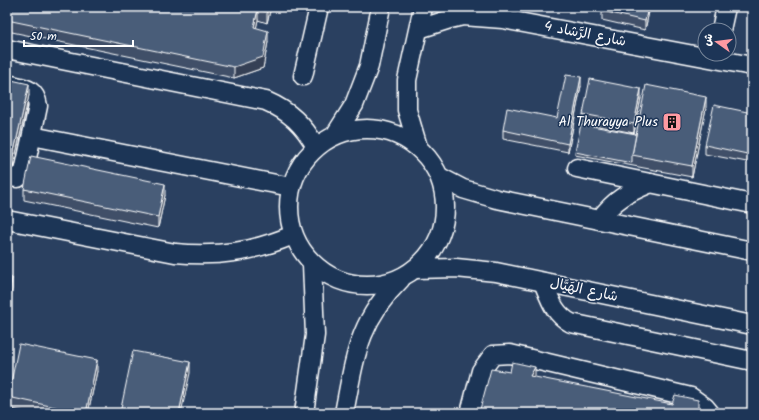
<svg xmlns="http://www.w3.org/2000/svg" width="759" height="420" font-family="Kalam,'Playpen Sans Arabic',sans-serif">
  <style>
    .built { fill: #2a4161; fill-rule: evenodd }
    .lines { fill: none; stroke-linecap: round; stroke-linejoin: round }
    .minor-casing { stroke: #fff; stroke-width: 21 }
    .minor { stroke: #1d3557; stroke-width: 18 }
    .wall { fill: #405068; stroke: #fff }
    .shaded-wall { fill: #344155; stroke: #fff }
    .building { fill: #4a5d79; stroke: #fff }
    .labels { text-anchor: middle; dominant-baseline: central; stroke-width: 3; stroke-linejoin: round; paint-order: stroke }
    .street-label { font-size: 14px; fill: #fff; stroke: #1d3557 }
    .poi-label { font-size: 14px; fill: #fff; stroke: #1d3557; text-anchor: end }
  </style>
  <rect width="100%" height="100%" fill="#1d3557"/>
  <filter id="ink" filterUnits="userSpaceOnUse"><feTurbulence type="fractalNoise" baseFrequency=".025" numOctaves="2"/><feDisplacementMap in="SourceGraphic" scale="8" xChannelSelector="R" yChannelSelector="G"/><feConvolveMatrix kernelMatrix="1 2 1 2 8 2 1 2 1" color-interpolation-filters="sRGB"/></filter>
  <g filter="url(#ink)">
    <path class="built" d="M7,7H752V413H7ZM705,30H729V54H705Z"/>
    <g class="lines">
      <g class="minor-casing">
        <g id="minor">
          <path d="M419,29L450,19L463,16L503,19L752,66"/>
          <path d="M721,30L726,7"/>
          <path d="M7,49L266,101C289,111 304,125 316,147"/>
          <path d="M303,76L319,7"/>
          <path d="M7,84C23,88 35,87 38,106L24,172L18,178L7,177"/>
          <circle cx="367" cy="207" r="78"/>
          <path d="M335,135L354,105L369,66L381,7"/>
          <path d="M32,136L291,187"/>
          <path d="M418,147L407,110V80L423,7"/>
          <path d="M577,168L752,204"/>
          <path d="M440,177L463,189L497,199L752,251"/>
          <path d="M7,220L175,253C218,257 253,252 293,235"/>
          <path d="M599,220C615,199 627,193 651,183"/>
          <path d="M415,269L456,268L496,272L752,325"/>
          <path d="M543,282C550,299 554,314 571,323L752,361"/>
          <path d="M304,413L315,335L312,264"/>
          <path d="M344,413C355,357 358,321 401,279"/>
          <path d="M470,413L481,371L493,355L510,354L691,397L705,407L710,413"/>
        </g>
      </g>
      <use href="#minor" class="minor"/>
    </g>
    <g class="wall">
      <path d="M7,7H271L267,23L258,20L256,28L268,42L263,68L234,78L7,31Z"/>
      <path d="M603,7H650L645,30L602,20V11Z"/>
      <path d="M7,79L29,95L13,167L7,166Z"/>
      <path d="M581,86L568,152L503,139V130L557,118Z"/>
      <path d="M641,98L634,133L583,123V114Z"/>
      <path d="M706,108L692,177L575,155V152L636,134Z"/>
      <path d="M752,113V163L705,154V145Z"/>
      <path d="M24,189L165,195L158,228L24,200Z"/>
      <path d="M97,371L88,413H30L8,408V397Z"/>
    </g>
    <g class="shaded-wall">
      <path d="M268,7H271L267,23V12Z"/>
      <path d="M648,7H650L645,30V21Z"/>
      <path d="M258,9V20L254,38V27Z"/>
      <path d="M268,31V42L263,68L234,78V67Z"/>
      <path d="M581,77V86L568,152V144Z"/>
      <path d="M29,84V95L13,167V156Z"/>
      <path d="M641,89V98L634,133V124Z"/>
      <path d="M706,97V108L692,177V166Z"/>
      <path d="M165,184V195L158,228V217Z"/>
      <path d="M12,278V289L7,313V302Z"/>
      <path d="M97,360V371L88,413H86Z"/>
      <path d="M190,362V373L181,413H179Z"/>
      <path d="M535,367V378L530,376Z"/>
    </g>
    <g class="building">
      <path d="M7,7H268L267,12L258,9L254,27L268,31L263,57L234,67L7,20Z"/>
      <path d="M603,7H648L645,21L602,11Z"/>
      <path d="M566,75L581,77L568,144L503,130L507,108L557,118Z"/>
      <path d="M7,79L29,84L13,156L7,155Z"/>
      <path d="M590,79L641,89L634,124L583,114Z"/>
      <path d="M646,85L706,97L692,166L632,155Z"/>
      <path d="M714,105L752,113V155L705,145Z"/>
      <path d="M581,124L636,134L632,155V163L575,152Z"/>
      <path d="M31,156L165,184L158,217L24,189Z"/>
      <path d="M7,276L12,278L7,302Z"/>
      <path d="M19,344L97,360L86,413H83L8,397Z"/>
      <path d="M133,351L190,362L179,413H120Z"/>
      <path d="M512,362L535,367L530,376L672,404L675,395L698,400V409L707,413H479L491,369L510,372Z"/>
    </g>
  </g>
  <defs>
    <g id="building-square" transform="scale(1)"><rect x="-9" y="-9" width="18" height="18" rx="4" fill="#ff9aa2" stroke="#1d3557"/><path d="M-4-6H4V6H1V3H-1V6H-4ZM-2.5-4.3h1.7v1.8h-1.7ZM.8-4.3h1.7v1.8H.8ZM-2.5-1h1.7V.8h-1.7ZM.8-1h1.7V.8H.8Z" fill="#111"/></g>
  </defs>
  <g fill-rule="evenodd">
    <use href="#building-square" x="672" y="122"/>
  </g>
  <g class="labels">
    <g class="street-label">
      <text transform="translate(585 34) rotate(11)">شارع الرَّشاد 4</text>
      <text transform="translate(584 290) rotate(12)">شارع الهَيَّال</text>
    </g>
    <g class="poi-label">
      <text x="658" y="122">Al Thurayya Plus</text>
    </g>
  </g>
  <rect width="759" height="420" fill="none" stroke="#1d3557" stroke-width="24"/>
  <rect x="12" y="12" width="735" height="396" fill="none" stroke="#fff" stroke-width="1.5" filter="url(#ink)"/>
  <g transform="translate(717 42) rotate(284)"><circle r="19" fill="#1d3557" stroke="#77869a"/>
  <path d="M0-3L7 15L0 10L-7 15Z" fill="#ff9aa2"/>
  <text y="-6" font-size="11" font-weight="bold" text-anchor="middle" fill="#ffffff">ش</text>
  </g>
  <path d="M24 40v6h109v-6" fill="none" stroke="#ffffff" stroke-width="2"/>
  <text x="30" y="40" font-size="12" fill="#ffffff" stroke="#1d3557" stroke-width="3" paint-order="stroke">50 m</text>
</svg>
